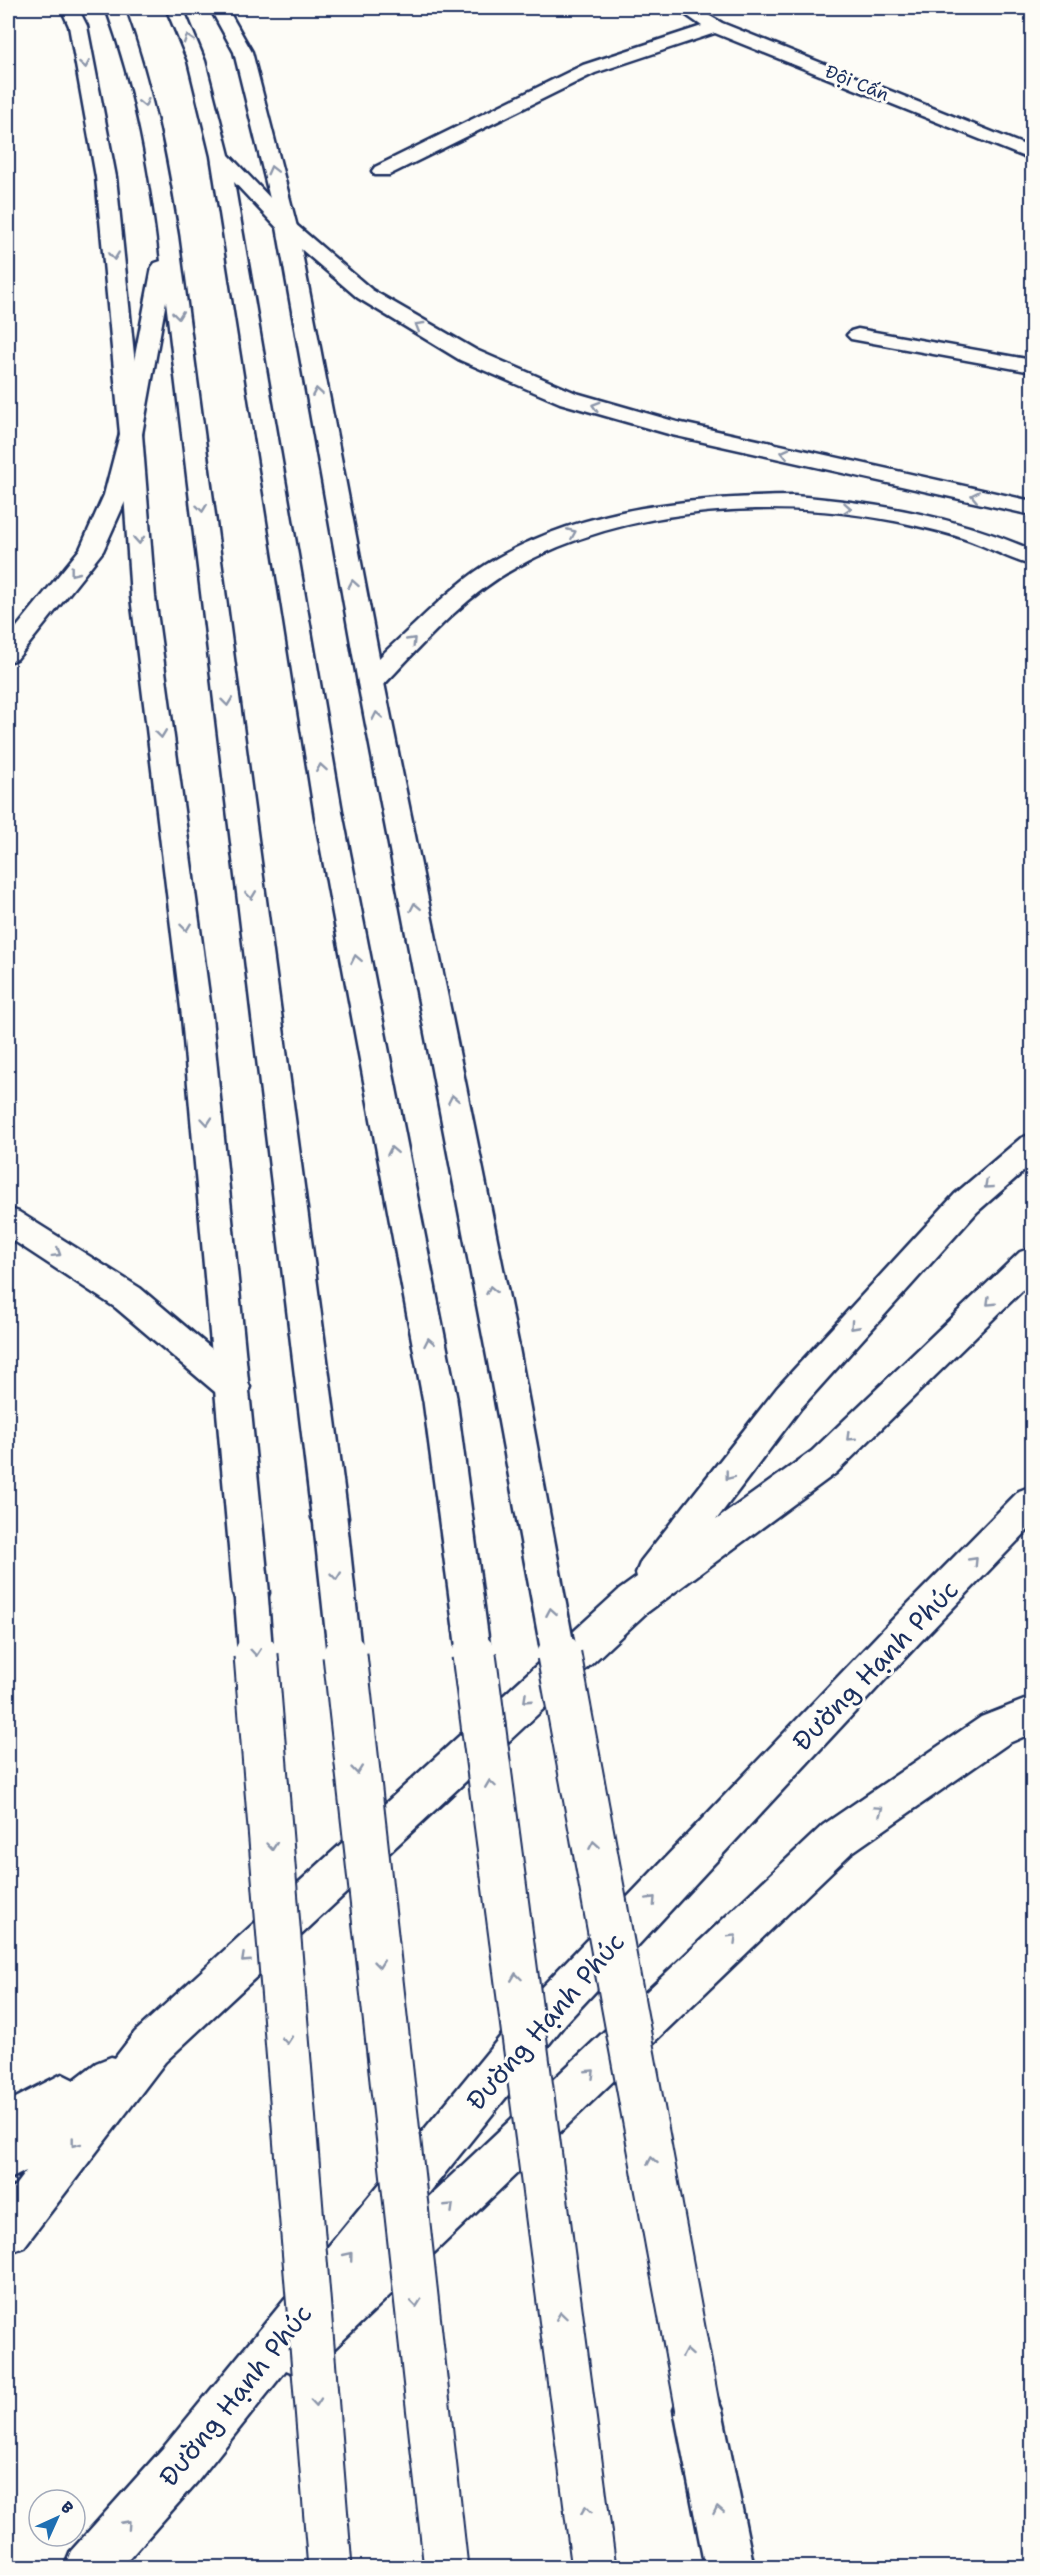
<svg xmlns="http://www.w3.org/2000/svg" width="1040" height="2575" font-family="'Shantell Sans',sans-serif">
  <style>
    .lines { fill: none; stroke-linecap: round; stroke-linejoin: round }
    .minor-casing { stroke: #1b2f5e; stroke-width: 5 }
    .tertiary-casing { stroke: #1b2f5e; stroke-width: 5 }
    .secondary-casing { stroke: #1b2f5e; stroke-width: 5 }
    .minor { fill: #fdfcf7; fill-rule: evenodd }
    .tertiary { fill: #fdfcf7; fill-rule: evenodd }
    .secondary { fill: #fdfcf7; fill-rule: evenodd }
    .tertiary-bridge-far1-casing { stroke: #1b2f5e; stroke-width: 38; stroke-linecap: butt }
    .tertiary-bridge-casing { stroke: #1b2f5e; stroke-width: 47; stroke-linecap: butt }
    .secondary-bridge-far1-casing { stroke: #1b2f5e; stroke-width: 38; stroke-linecap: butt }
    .secondary-bridge-casing { stroke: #1b2f5e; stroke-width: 47; stroke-linecap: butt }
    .tertiary-bridge-far1 { stroke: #fdfcf7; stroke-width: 33 }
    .tertiary-bridge { stroke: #fdfcf7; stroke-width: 43 }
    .secondary-bridge-far1 { stroke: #fdfcf7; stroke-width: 33 }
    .secondary-bridge { stroke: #fdfcf7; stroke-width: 43 }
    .oneway { stroke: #8c96aa }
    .labels { text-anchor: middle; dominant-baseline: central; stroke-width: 6; stroke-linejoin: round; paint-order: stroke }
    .far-street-label { font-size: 18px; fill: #1b2f5e; stroke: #fdfcf7 }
    .near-street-label { font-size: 26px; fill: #1b2f5e; stroke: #fdfcf7 }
  </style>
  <rect width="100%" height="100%" fill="#fdfcf7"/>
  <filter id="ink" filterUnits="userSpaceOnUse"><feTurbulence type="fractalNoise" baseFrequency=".0167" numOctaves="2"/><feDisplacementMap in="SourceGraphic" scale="12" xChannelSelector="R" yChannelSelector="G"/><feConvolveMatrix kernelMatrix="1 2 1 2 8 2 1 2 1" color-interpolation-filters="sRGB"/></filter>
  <g filter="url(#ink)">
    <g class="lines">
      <g class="minor-casing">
        <g id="minor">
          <path d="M676,8H696L722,23L1032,148V160L715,33L595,73L389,175H375L372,171L375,167L583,65L702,26Z"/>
          <path d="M858,329L1032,360V372L851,339L847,335L851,331Z"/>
        </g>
      </g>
      <g class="tertiary-casing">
        <g id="tertiary">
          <path d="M61,8H78L87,26L116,177L142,434L155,597L212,1017L269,1593L264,1605L251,1610L238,1605L233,1593L182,1017L131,597L120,434L96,177L69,26Z"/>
          <path d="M210,8H227L252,52L297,227L384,683L519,1347L514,1357L502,1361L490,1357L485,1347L358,683L277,227L234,52Z"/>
          <path d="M698,2386L715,2393L722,2410L754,2568H705L674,2410L681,2393Z"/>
        </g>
      </g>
      <g class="secondary-casing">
        <g id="secondary">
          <path d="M106,8H124C151,82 166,158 178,236L348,1518L343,1529L330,1534L317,1529L312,1518L166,301L142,434L128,495L103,551L17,659L8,662V638L80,549L104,495L120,434L152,267L155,263L161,261C151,175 136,90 106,8Z"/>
          <path d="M166,8H183L205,61L229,155L294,223L372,290L476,350L576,393L677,422L1032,501V515L672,435L560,403L460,360L358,298L280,231L234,182L343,817L457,1400L452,1410L440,1415L428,1410L423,1400L315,817L211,156L188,61Z"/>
          <path d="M794,496C879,503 953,516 1032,550V565C1014,561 996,551 978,544C957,535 935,530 913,525C787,496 628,504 515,568C463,597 421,646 380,689L371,691L362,689L358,683C373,661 396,642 415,624C440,600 467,575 497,558C587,507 692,497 794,496Z"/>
          <path d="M1032,1134V1164L977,1212L801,1408L716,1520L812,1451L1020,1252L1032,1248V1281L836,1473L645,1614L165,2062L24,2247L8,2253V2195L26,2171L8,2180V2102L62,2074L74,2080L96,2063L111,2057L115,2058L135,2032L619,1590L637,1577L636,1573L641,1561L777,1388L955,1194L1021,1138Z"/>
          <path d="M8,1208L19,1212L140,1288L245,1377L250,1387L245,1397L233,1401L221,1397L116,1308L8,1237Z"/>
          <path d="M1032,1486V1526L920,1642L566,2023L417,2208L823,1825L981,1717L1032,1697V1733L1009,1743L851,1853L314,2368L298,2375L286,2370L197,2482L121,2568H64L71,2551L163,2448L536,1993L894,1618L1019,1491Z"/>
        </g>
      </g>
      <use href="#minor" class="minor"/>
      <use href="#tertiary" class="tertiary"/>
      <use href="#secondary" class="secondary"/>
      <g class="tertiary-bridge-far1-casing">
        <g id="tertiary-bridge-far1">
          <path d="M502,1347L559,1657"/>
          <path d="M251,1593L256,1657"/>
        </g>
      </g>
      <g class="tertiary-bridge-casing">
        <g id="tertiary-bridge">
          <path d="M256,1655L330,2568"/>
          <path d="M559,1655L698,2410"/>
        </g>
      </g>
      <g class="secondary-bridge-far1-casing">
        <g id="secondary-bridge-far1">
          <path d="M440,1400L474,1657"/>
          <path d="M330,1518L345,1657"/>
        </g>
      </g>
      <g class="secondary-bridge-casing">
        <g id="secondary-bridge">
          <path d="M345,1655L446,2568"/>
          <path d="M474,1655L594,2568"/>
        </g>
      </g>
      <use href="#tertiary-bridge-far1" class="tertiary-bridge-far1"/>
      <use href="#tertiary-bridge" class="tertiary-bridge"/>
      <use href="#secondary-bridge-far1" class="secondary-bridge-far1"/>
      <use href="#secondary-bridge" class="secondary-bridge"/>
    </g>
    <defs><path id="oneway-chevron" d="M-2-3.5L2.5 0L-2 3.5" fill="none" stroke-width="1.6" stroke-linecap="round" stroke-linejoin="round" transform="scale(1.5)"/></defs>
    <g class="oneway">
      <use href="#oneway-chevron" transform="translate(188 39) rotate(-108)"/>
      <use href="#oneway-chevron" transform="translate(85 64) rotate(80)"/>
      <use href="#oneway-chevron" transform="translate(144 103) rotate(77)"/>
      <use href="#oneway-chevron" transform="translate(272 170) rotate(-104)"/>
      <use href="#oneway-chevron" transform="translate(114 256) rotate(84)"/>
      <use href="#oneway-chevron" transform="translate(178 315) rotate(83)"/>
      <use href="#oneway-chevron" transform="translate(419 326) rotate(-149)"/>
      <use href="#oneway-chevron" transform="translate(317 392) rotate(-100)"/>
      <use href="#oneway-chevron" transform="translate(596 406) rotate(-164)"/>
      <use href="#oneway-chevron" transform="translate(785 453) rotate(-167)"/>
      <use href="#oneway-chevron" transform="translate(975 496) rotate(-168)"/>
      <use href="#oneway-chevron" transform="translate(202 508) rotate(83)"/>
      <use href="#oneway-chevron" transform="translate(847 508) rotate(4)"/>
      <use href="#oneway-chevron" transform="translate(572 533) rotate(-23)"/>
      <use href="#oneway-chevron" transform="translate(139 540) rotate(86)"/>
      <use href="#oneway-chevron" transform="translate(74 572) rotate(128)"/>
      <use href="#oneway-chevron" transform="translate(353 584) rotate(-100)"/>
      <use href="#oneway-chevron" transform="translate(412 641) rotate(-46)"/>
      <use href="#oneway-chevron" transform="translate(227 702) rotate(83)"/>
      <use href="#oneway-chevron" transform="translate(377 716) rotate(-101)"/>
      <use href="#oneway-chevron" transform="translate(161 734) rotate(83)"/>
      <use href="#oneway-chevron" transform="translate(321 768) rotate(-99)"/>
      <use href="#oneway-chevron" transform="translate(251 895) rotate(83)"/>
      <use href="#oneway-chevron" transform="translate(415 907) rotate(-101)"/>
      <use href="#oneway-chevron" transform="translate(186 927) rotate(83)"/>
      <use href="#oneway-chevron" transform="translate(356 959) rotate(-101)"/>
      <use href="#oneway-chevron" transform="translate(453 1099) rotate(-101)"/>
      <use href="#oneway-chevron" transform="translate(207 1121) rotate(85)"/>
      <use href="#oneway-chevron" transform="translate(392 1151) rotate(-101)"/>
      <use href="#oneway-chevron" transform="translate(988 1185) rotate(139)"/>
      <use href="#oneway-chevron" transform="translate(57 1253) rotate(32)"/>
      <use href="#oneway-chevron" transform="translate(491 1290) rotate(-101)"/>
      <use href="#oneway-chevron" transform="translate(990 1302) rotate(136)"/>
      <use href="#oneway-chevron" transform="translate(854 1326) rotate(132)"/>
      <use href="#oneway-chevron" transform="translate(429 1342) rotate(-101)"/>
      <use href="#oneway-chevron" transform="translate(850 1437) rotate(136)"/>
      <use href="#oneway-chevron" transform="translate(729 1476) rotate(128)"/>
      <use href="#oneway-chevron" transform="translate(974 1561) rotate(-46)"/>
      <use href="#oneway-chevron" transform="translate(336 1576) rotate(84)"/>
      <use href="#oneway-chevron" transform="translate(551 1612) rotate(-100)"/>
      <use href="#oneway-chevron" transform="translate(256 1652) rotate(85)"/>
      <use href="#oneway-chevron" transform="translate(527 1699) rotate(137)"/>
      <use href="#oneway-chevron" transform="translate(357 1770) rotate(84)"/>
      <use href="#oneway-chevron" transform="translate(490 1784) rotate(-98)"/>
      <use href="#oneway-chevron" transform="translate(879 1810) rotate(-34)"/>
      <use href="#oneway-chevron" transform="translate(594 1845) rotate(-100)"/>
      <use href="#oneway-chevron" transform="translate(272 1846) rotate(85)"/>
      <use href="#oneway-chevron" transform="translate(652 1900) rotate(-47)"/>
      <use href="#oneway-chevron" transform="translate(733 1938) rotate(-44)"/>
      <use href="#oneway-chevron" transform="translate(245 1959) rotate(137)"/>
      <use href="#oneway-chevron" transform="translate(379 1964) rotate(84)"/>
      <use href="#oneway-chevron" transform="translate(516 1977) rotate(-98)"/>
      <use href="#oneway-chevron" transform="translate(287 2040) rotate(85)"/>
      <use href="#oneway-chevron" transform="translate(591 2073) rotate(-44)"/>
      <use href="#oneway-chevron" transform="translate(75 2143) rotate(128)"/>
      <use href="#oneway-chevron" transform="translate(652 2161) rotate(-100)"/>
      <use href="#oneway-chevron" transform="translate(450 2207) rotate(-44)"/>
      <use href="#oneway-chevron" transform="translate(349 2256) rotate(-51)"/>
      <use href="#oneway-chevron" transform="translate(416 2303) rotate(84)"/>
      <use href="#oneway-chevron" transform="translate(561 2316) rotate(-98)"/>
      <use href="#oneway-chevron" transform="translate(687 2353) rotate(-100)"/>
      <use href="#oneway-chevron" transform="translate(316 2402) rotate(85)"/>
      <use href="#oneway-chevron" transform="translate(586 2510) rotate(-98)"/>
      <use href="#oneway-chevron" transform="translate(718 2510) rotate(-101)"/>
      <use href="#oneway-chevron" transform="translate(127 2524) rotate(-48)"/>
    </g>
  </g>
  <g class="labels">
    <g class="far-street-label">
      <text transform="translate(857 83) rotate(22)">Đội Cấn</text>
    </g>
    <g class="near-street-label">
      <text transform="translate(875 1665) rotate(-46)">Đường Hạnh Phúc</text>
      <text transform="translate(545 2021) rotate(-49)">Đường Hạnh Phúc</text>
      <text transform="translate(235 2395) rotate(-51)">Đường Hạnh Phúc</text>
    </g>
  </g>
  <rect width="1040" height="2575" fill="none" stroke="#fdfcf7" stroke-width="30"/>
  <rect x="15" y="15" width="1010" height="2545" fill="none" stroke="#1b2f5e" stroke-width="2" filter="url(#ink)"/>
  <g transform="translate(57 2518) rotate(45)"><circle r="28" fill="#fdfcf7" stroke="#a3aaba" stroke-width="1.5"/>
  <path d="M0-4.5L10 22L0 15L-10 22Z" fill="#1f6fb2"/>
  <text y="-9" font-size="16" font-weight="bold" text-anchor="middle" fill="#1b2f5e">B</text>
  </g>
</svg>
